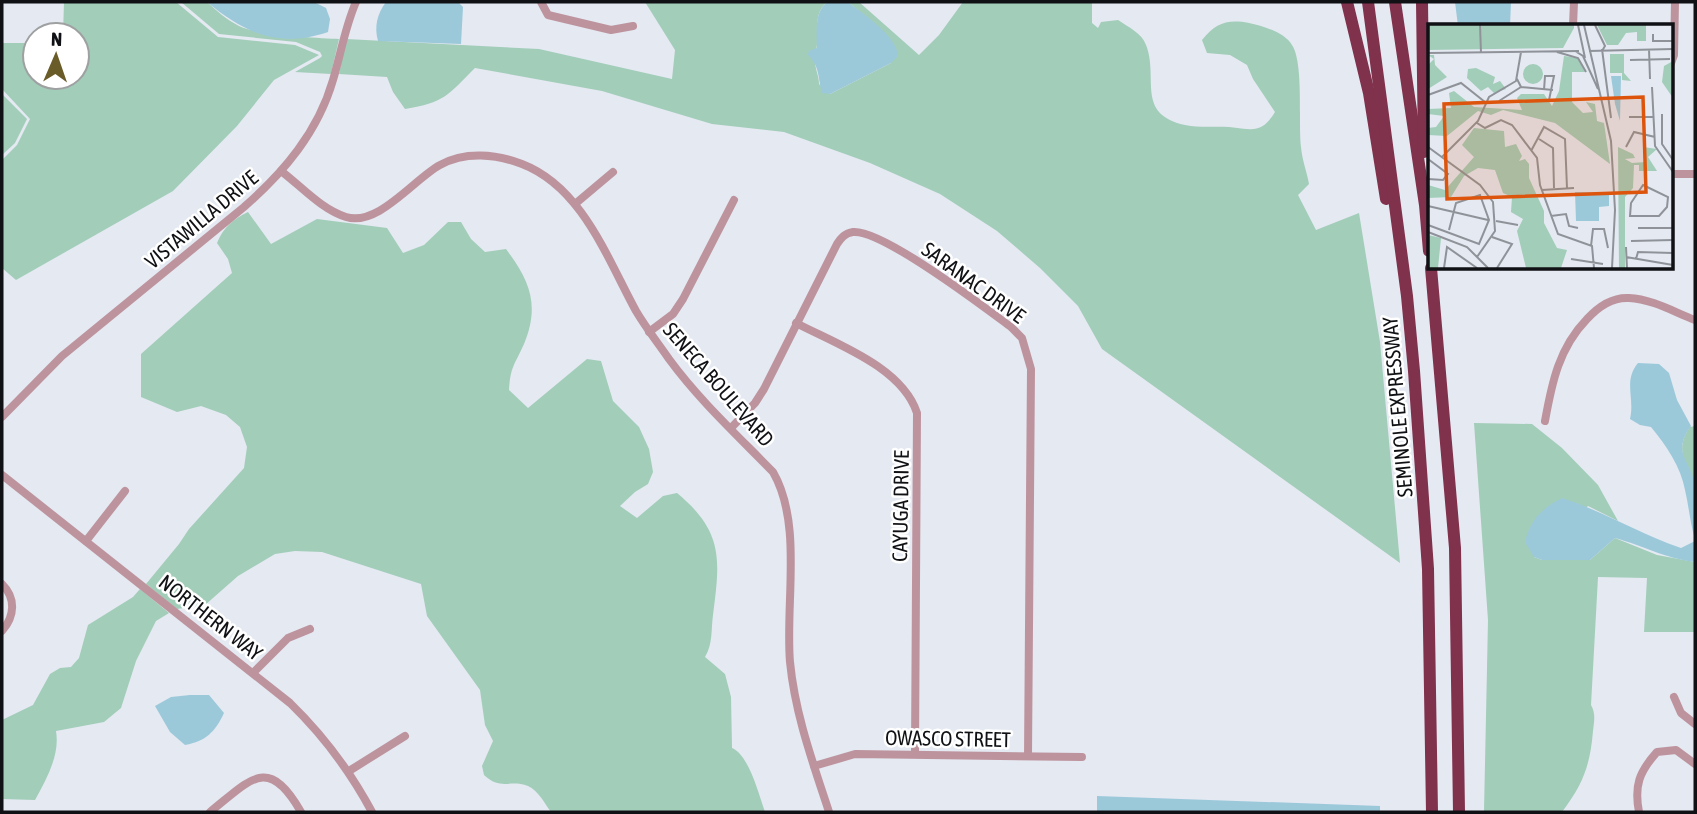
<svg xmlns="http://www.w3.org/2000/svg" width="1697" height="814" font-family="'Asap Condensed',sans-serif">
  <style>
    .green { fill: #a2cdb9 }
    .water { fill: #9cc9da }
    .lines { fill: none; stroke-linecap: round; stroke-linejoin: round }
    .minor { stroke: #bd949e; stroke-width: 8 }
    .highway { stroke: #80314c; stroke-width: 12 }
    .labels { text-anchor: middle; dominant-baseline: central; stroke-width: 5; stroke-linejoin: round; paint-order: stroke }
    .street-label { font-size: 21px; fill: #101114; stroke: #fff }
    .inset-road { fill: none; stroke: #8f9399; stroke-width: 2 }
    .view { fill: #dd550c; fill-opacity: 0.15; stroke: #dd550c; stroke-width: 3.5 }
    .inset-edge { fill: none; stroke: #101114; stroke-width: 3.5 }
  </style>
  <rect width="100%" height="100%" fill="#e4e9f2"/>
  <g class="green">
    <path d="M64,2H176L218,37L295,45L319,55L274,80L237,126L173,191L16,280L2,268V160L17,145L30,119L2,89V43H35V77H77V35H63Z"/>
    <path d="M181,2H207C217,11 227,20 239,26C256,35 317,38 339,39L331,74L295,72L320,58L322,56L320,52L296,42L219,34Z"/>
    <path d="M645,2H827C814,13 818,28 817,44C817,50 814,56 815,61C815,69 819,76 819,84L830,94L891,63L875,24L848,2H859L919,55L939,35L963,2H1092V23L1098,28L1101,22L1118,20C1128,27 1142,33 1146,45C1159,78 1135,114 1185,125C1200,128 1214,126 1229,127C1252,129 1261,135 1275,112L1253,79L1247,65L1230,55L1207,53L1202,40C1216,23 1227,19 1249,23C1263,26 1284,32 1292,45C1304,63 1298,123 1301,147C1302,160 1307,172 1309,184L1298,195L1316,230L1359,213L1380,342L1400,563L1102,349L1078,306L1040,268L997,231L940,194L870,163L784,132L712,124L602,91L475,68C448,95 444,103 405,109L393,92L387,77L339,74L346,39L539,49L672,79L675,50Z"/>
    <path d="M2,94L27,119L15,143L2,155Z"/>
    <path d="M248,212L271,244L317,219L387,228L403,253L424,245L448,222H461L471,239L485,252L506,249C530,281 540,305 524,344C515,364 510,367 509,390L528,408L587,359L601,361L613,401L639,427L649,449L653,472L648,484L635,492L620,506L637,518L663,496L677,493C724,532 720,560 713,615C711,629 713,644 705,657L725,674L731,697L732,748C749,755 759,795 765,812H551C545,804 538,790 528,786C510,779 501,791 484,775L482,766L493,741L485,725L480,690L427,616L421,584L322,552L295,551L275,554L238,576L205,605L177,609L146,584L179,544L189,529L244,468L247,447L240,427L226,415L201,406L177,412L141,397V354L232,273L228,259L217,243C223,228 233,219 248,212Z"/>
    <path d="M1474,423L1532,424L1562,448L1598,485L1618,521L1588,506L1534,557L1542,560H1590L1615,538L1657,555L1695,562V632H1644L1647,578L1598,577L1591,705C1596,714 1594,721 1593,731C1590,766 1583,784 1562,812H1484L1488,620Z"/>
    <path d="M1695,426V485C1686,463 1674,449 1690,427Z"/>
    <path d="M140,589L169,613L156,621L136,661L121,708L104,722L56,731C60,755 47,778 35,800L2,799V720L33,705L50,674L60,668L71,667L79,658L88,625L133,597Z"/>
  </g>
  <g class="water">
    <path d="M207,2H314L326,8L330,19L328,32C278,49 245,33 207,2Z"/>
    <path d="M386,2L459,3L463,7L461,44L378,41C374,27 377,14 386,2Z"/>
    <path d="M827,2H848C862,13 898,37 898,56L891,63L830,94L822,93C818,79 820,66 808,55L809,51L817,48C817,31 814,13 827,2Z"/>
    <path d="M1455,2H1511L1510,26H1458Z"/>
    <path d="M1638,363L1659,364L1669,373L1677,400L1691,426C1670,455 1693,461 1695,488C1697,505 1695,522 1695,539C1690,523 1689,507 1685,490C1681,467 1666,445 1651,427L1640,425L1630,419C1635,398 1623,381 1638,363Z"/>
    <path d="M1562,498C1603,511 1640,534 1681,548L1695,541V562C1664,558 1644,546 1615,538L1590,560H1542L1534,557L1525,542C1531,519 1541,509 1562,498Z"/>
    <path d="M190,695H209L224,713C215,732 206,741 185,745L170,732L155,706L171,697Z"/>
    <path d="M1097,796L1380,806V812H1097Z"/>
  </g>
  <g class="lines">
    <g class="minor">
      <path d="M541,2L548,15L611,30L633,26"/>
      <path d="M1573,26L1574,2"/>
      <path d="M1671,63L1674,55L1675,2"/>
      <path d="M281,171C301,186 322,210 346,217C378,227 414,179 440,165C465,151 496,154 522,164C582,187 607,258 636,311C646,328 658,343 669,359C699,400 738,436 773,472C803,524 785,603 790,662C795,714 813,763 829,812"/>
      <path d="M1671,174H1695"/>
      <path d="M575,204L613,172"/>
      <path d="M796,323C836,344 902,367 917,413L915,754"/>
      <path d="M649,332L673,314L683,299L734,200"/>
      <path d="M2,417L62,356L244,207C284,172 318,132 333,80C341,53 345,27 356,2"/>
      <path d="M1545,421C1552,382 1559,348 1587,319C1598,307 1613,297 1629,298C1652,299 1674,312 1695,320"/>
      <path d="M731,428L755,403L764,389L837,244C841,238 845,233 853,232C882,229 984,307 1011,327L1022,338L1031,369L1028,756"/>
      <path d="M2,475L290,703C324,736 350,771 372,812"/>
      <path d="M86,541L125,491"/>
      <path d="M2,584C16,598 15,616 2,631"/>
      <path d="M253,673L288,638L310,629"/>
      <path d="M1674,697L1681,713L1695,724"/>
      <path d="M814,766L855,754L1082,757"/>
      <path d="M349,771L405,736"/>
      <path d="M210,812C250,780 268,754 301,812"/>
      <path d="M1639,812C1634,786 1639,772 1657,752L1676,750L1695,764"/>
    </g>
    <g class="highway">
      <path d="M1347,2L1369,93L1386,199"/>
      <path d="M1368,2L1407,296L1414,371L1428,569L1432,812"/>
      <path d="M1395,2L1425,205L1429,251"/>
      <path d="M1422,2L1424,152"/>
      <path d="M1431,268L1455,548L1459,812"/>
    </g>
  </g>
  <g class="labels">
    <g class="street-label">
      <text transform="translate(201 219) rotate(-40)">VISTAWILLA DRIVE</text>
      <text transform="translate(974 282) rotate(36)">SARANAC DRIVE</text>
      <text transform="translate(719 384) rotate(49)">SENECA BOULEVARD</text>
      <text transform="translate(1397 407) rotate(-95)">SEMINOLE EXPRESSWAY</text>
      <text transform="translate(900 506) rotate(-89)">CAYUGA DRIVE</text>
      <text transform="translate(211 617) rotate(38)">NORTHERN WAY</text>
      <text transform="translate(948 738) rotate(1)">OWASCO STREET</text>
    </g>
  </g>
  <g transform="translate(1428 24)">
    <rect width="245" height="245" fill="#e4e9f2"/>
    <path d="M0,1H146V4L135,24L0,26ZM169,1H218V17H209V8L198,9L190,21H179ZM182,30H196V49L203,57L194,56V49H182ZM0,31H6L7,41L19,53L0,65V41L6,35ZM136,32L150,34L157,48H144V78L155,89L165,88L158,78L167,80L169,97L176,99L182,140L127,99L75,86L63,91L50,87L19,112L0,111V104L8,103L16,92L0,90V85L23,84L21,69L26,67L46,83L94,86L89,74L93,70H116L124,82L131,67ZM245,37L244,45L245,74L234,58L236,42ZM95 50a10 10 0 1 1 20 0a10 10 0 1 1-20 0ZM48,44L67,53L65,60L72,57L78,65L66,69L60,63L53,67L39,54L40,45ZM46,104L76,107L77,123L88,120L94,132L91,137L97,135L101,140V154L116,187V199L129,224L139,226L133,244H98L89,207L95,195L83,188L84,173L75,169L67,146L50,144L36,152L23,173L0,174V161L17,166L46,133L34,121ZM190,123L205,130L207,134L197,135L204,139L218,138L215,123L229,125L220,133L229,147H211V141H206L205,164L197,173V244H191ZM0,211L13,214L10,244H0Z" fill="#a2cdb9"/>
    <path d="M183,52H193L192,97L187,80ZM147,168L181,169V182L171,183V197H148Z" fill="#9cc9da"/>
    <path class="inset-road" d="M52,1L53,29M150,1L157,34M156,1L183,117L187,186L184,244M167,1L177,22L174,27M225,10V17H245M174,25L183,94M221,25L222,55M147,27L155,32L170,65M161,27L245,25M129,28L150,34L158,48M0,29L151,27M202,36L242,35M93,63L125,66M224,63L227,122L245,148M116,66L117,52H126L121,76M0,71L33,59L57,78M71,77L93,63L89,55M234,90V120L245,136M201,93H226M49,99L57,104L73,96L84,101L109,134L112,161L130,210L164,222L166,244M111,115L125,124L126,164M0,123L52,161L65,178L67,207L49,233M198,123L206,108L227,113M103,127L116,103L137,115L139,164M14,133L50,97L61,73L88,57L93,28M0,135L20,150L15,156L0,155M215,161L240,173L239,183L231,192H202L203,179ZM114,166L146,164M0,182L60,196M123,192L138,190L141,202L150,204M68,197L90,201M0,201L51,220L61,196L52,171L28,179L21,206M210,204H245M0,208L39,223L60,244M64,213L84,220L69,244M203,217L245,216M163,222L165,205H176L180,224M198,223L199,244M198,233L245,241M143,235L175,240M208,235L210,228L245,229M16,244L19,223L49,244"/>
    <path class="view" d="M215,73L218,168L19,175L16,80Z"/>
    <rect width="245" height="245" class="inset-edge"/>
  </g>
  <rect width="1697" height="814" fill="none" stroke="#101114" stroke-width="7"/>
  <g transform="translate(56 56) rotate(2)"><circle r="33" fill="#ffffff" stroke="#9fa0a1" stroke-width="2"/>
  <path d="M0-5L12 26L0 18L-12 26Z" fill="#6a5c29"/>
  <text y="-10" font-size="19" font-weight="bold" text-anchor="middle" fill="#101114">N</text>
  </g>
</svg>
